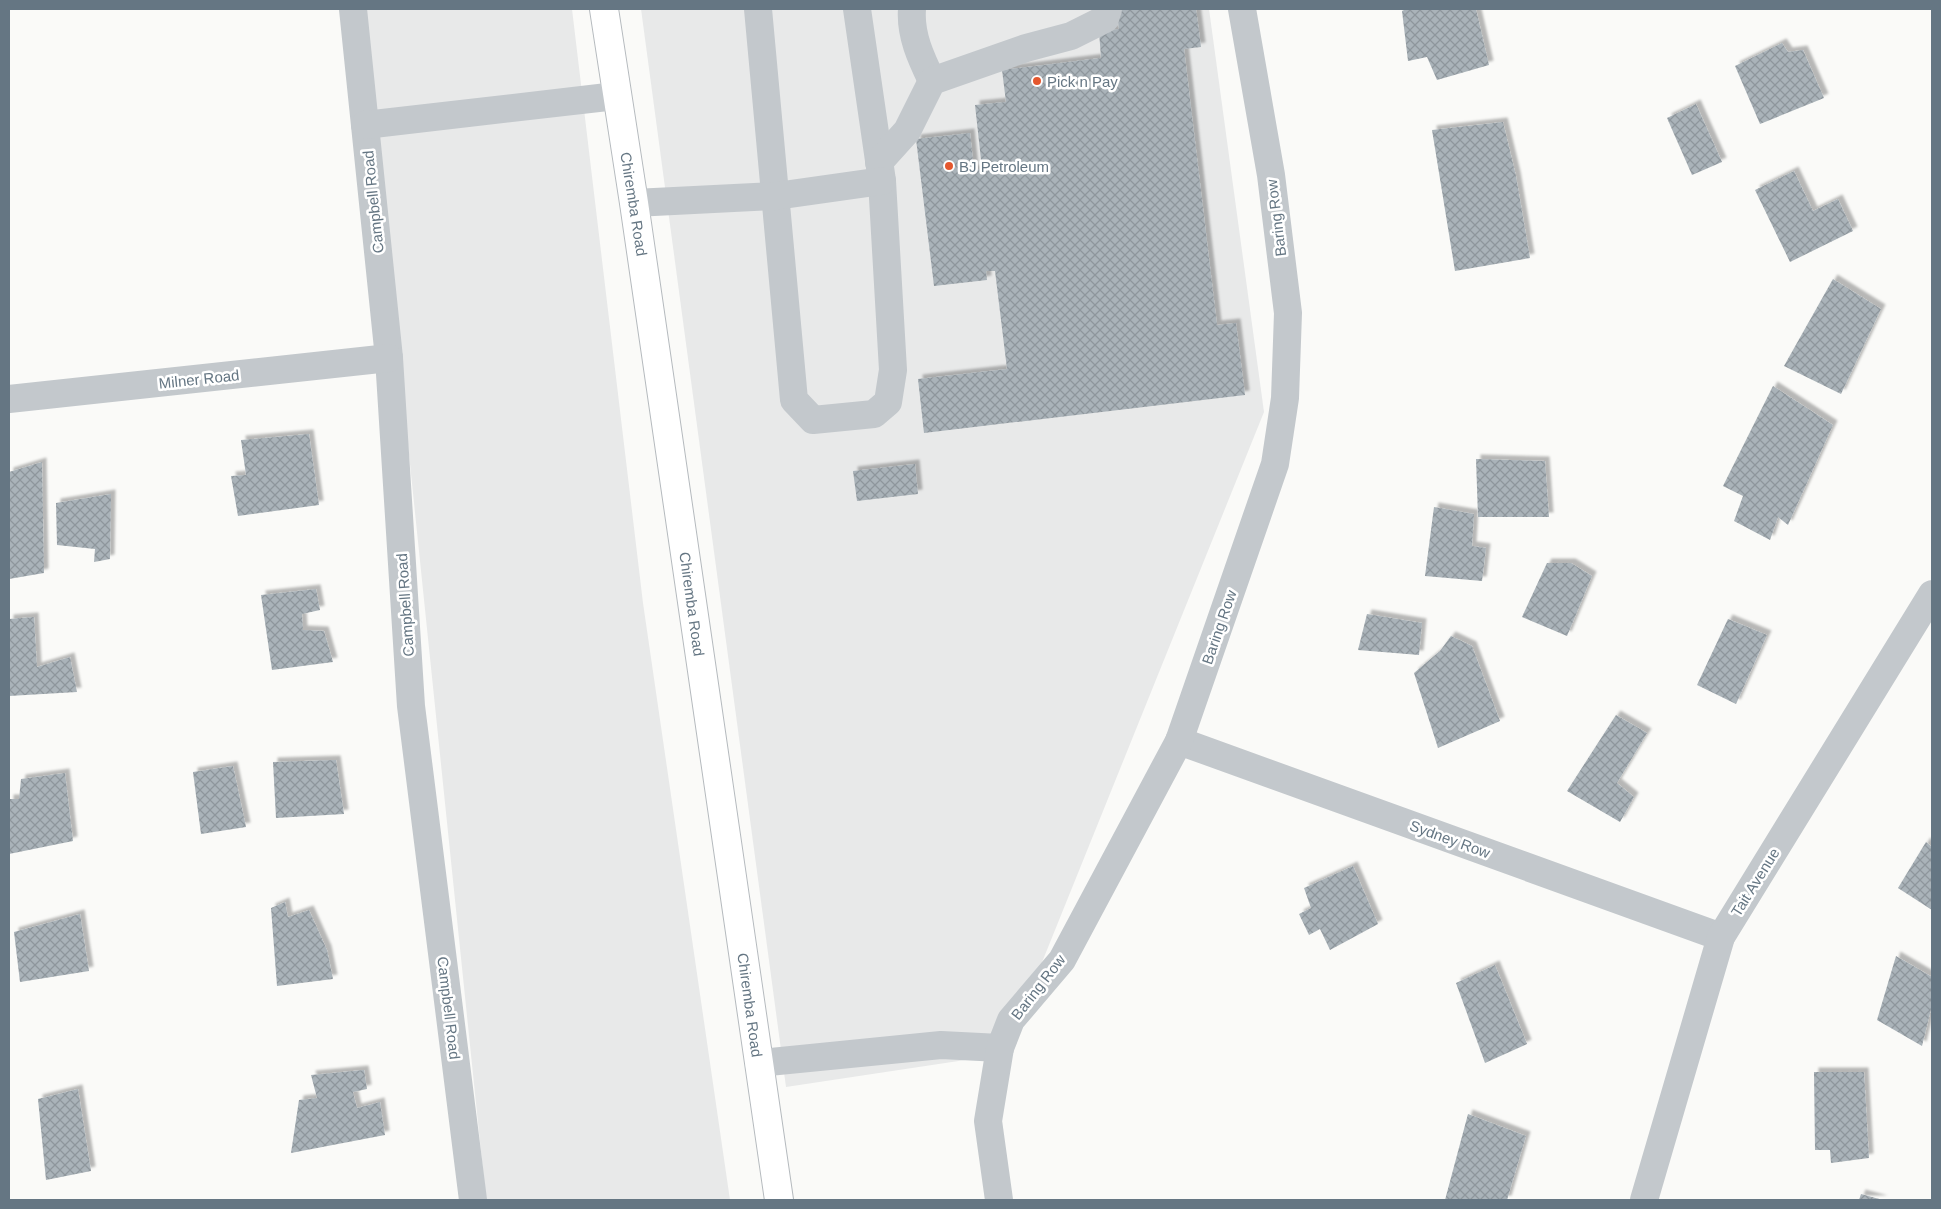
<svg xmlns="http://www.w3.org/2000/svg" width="1941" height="1209" font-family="Helvetica,sans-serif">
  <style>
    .built { fill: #e8e9e9 }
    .building { fill: url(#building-cross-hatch); filter: url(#shadow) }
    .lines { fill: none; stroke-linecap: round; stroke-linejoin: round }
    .major-casing { stroke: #b5babe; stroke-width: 30 }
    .minor { stroke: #c3c8cc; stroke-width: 28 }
    .major { stroke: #fff; stroke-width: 28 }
    .poi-dot { fill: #e4572e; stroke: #fff; stroke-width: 2 }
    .labels { text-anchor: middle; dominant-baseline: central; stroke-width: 5; stroke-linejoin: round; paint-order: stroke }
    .poi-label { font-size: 15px; fill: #657683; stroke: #fff; text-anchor: start }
    .street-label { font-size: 15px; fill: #657683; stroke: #fff }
  </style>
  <defs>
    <pattern id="building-cross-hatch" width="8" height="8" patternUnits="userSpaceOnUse" patternTransform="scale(1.25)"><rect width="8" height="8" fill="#aab3b9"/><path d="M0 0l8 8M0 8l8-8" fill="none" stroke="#8e969c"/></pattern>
    <filter id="shadow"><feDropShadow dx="4.5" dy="-4.5" stdDeviation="1" flood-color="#0004"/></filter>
  </defs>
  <rect width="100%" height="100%" fill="#fafaf8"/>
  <g class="built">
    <path d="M363,9H572L643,603L730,1200H486Z"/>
    <path d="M641,9H1209L1264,412L1005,1054L786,1087Z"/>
  </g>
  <g class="building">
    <path d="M1116,9H1196L1201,47L1184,49L1217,325L1236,323L1245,395L924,433L918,379L1007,369L995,271H986L987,280L934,286L916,139L970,133L974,170L982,169L975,105L1006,102L1002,70L1101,58L1099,31L1119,29Z"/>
    <path d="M1406,9H1476L1489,65L1437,80L1427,57L1408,61L1402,11Z"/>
    <path d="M1782,43L1788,52L1803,50L1824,98L1760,124L1735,66Z"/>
    <path d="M1696,104L1722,162L1692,175L1667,118Z"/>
    <path d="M1503,122L1516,176L1530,258L1455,271L1432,130Z"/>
    <path d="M1794,171L1813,211L1838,199L1853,231L1790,262L1755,190Z"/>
    <path d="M1833,279L1881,309L1841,394L1784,366Z"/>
    <path d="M1773,386L1833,425L1788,525L1778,517L1770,540L1734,521L1743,496L1723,486Z"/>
    <path d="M309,434L319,505L238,516L231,476L246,475L241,440Z"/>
    <path d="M1476,459L1545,461L1549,517H1478Z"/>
    <path d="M42,462L44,573L9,579V472Z"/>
    <path d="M915,464L918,494L857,501L853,471Z"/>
    <path d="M111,494L110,559L94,562L95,549L57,545L56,503Z"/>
    <path d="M1434,507L1474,514L1472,546L1486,548L1482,581L1425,576Z"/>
    <path d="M1547,563H1571L1592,576L1567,636L1522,617Z"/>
    <path d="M316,589L320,610L302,614L303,630L324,631L333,662L272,670L261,595Z"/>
    <path d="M1367,614L1422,623L1419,655L1358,650Z"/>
    <path d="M34,617L37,667L70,657L77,692L9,696V619Z"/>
    <path d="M1728,619L1767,635L1736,704L1697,685Z"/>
    <path d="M1451,636L1472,646L1500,721L1438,748L1414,673L1440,651Z"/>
    <path d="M1616,715L1647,733L1617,783L1634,797L1620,822L1567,791Z"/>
    <path d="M336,760L344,814L276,818L273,762Z"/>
    <path d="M233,766L246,827L201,834L193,772Z"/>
    <path d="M65,773L73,841L9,854V799H19L21,779Z"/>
    <path d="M1926,842L1932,847V910L1898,888Z"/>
    <path d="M1353,866L1378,924L1330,950L1320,929L1309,935L1299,914L1311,908L1304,888Z"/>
    <path d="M285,902L288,917L309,910L327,950L333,979L277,986L271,908Z"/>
    <path d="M80,914L89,971L20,982L14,932Z"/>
    <path d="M1896,956L1932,977V1005L1922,1046L1877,1020Z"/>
    <path d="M1495,965L1527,1044L1485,1063L1456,983Z"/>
    <path d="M364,1070L367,1089L353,1092L357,1108L380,1102L385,1135L291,1153L299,1100L317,1098L311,1075Z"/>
    <path d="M1814,1072H1864L1869,1158L1831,1163L1830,1150H1815Z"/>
    <path d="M78,1089L91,1171L46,1180L38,1099Z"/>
    <path d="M1468,1114L1526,1136L1507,1200H1445Z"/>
    <path d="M1861,1194L1883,1200H1859Z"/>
  </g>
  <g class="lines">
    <g class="major-casing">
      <path id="major" d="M604,9L634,203L779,1200"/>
    </g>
    <g class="minor">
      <path d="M353,9L389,358L411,706L473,1200"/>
      <path d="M758,9L794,400L813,420L874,414L888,402L893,370L882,181L857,9"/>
      <path d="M912,9C910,35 921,58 932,81"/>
      <path d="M365,125L616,96"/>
      <path d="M879,162L907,131L932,81L1026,48L1071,36L1105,19L1108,9"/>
      <path d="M634,203L776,196L882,181"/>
      <path d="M9,399L389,358"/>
      <path d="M1179,741L1721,937"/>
      <path d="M759,1063L941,1045L1000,1048"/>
      <path d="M999,1200L988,1121L1000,1048L1011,1020L1062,960L1179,741L1275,464L1285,398L1288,313L1271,175L1242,9"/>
      <path d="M1644,1200L1721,937L1932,594"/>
    </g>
    <use href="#major" class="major"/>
  </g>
  <g class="poi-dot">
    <circle cx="1037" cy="81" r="5"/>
    <circle cx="949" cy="166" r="5"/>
  </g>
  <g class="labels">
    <g class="poi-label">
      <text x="1047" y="81">Pick n Pay</text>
      <text x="959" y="166">BJ Petroleum</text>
    </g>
    <g class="street-label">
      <text transform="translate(373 202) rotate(-96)">Campbell Road</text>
      <text transform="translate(634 204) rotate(81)">Chiremba Road</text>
      <text transform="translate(1276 218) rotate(-97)">Baring Row</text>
      <text transform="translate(199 379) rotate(-6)">Milner Road</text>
      <text transform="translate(692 604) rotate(82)">Chiremba Road</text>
      <text transform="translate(405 605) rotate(-94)">Campbell Road</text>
      <text transform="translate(1219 627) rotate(-71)">Baring Row</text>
      <text transform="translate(1450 839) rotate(20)">Sydney Row</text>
      <text transform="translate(1755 882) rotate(-58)">Tait Avenue</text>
      <text transform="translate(1038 987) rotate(-52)">Baring Row</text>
      <text transform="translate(750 1005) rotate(82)">Chiremba Road</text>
      <text transform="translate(449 1008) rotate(83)">Campbell Road</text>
    </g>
  </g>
  <rect width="1941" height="1209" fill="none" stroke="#657683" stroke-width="20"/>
</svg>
